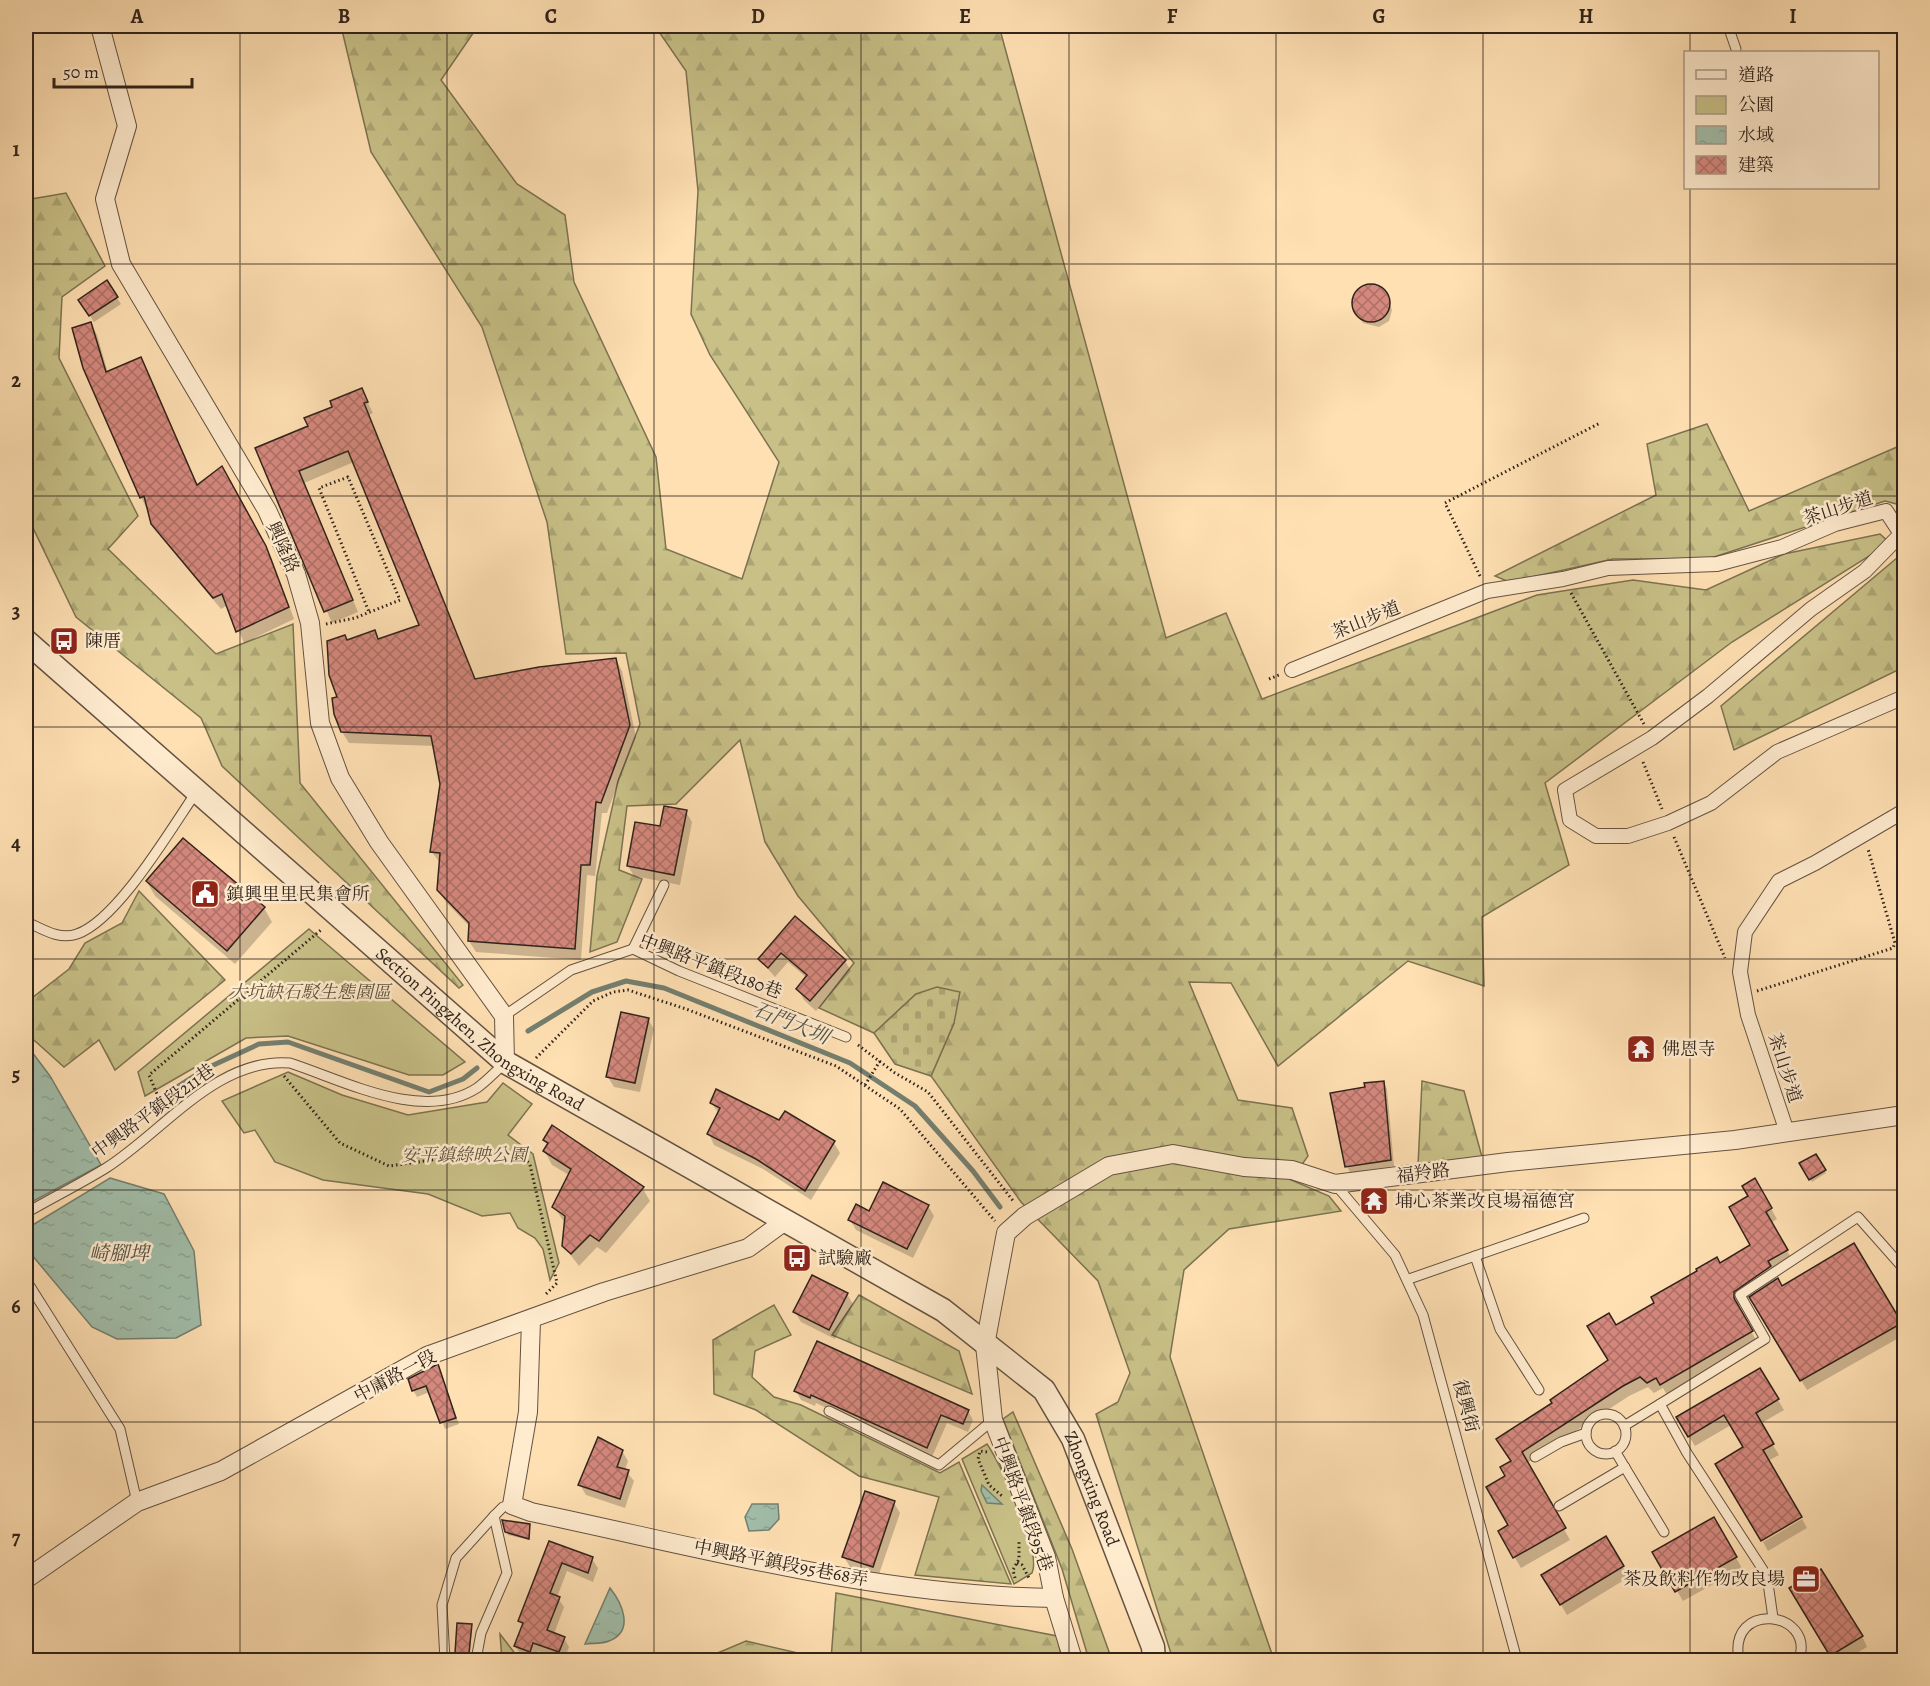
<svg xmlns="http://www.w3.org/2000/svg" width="1930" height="1686" font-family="Alegreya,'Noto Serif TC',serif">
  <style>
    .forest { fill: url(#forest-firs); stroke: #7c7251; stroke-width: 1.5 }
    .cemetery { fill: url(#cemetery-stones); stroke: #7c7251; stroke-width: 1.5 }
    .green { fill: #c8c087; stroke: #7c7251; stroke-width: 1.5 }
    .water { fill: url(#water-ripples); stroke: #747f70; stroke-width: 1.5 }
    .shadow { fill: #0003 }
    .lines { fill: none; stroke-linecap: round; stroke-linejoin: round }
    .stream { stroke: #747f70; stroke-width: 5 }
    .building { fill: url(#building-cross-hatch); stroke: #30231b; stroke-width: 1.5 }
    .service-casing { stroke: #645241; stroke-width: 11 }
    .pedestrian-casing { stroke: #645241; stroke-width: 16 }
    .minor-casing { stroke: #645241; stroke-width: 20 }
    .tertiary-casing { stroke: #645241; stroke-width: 25 }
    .path { stroke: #30231b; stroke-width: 3; stroke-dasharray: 1.5 3; stroke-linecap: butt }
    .service { stroke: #ffebce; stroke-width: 9 }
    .pedestrian { stroke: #ffebce; stroke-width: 14 }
    .minor { stroke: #ffebce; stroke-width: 18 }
    .tertiary { stroke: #ffebce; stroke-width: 22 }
    .grid { fill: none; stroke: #30231b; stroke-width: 1.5; stroke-opacity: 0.55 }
    .labels { text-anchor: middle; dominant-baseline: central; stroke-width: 5; stroke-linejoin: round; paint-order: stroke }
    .street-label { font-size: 18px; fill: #30231b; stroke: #ffebce }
    .poi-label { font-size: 18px; fill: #30231b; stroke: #ffebce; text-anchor: start }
    .park-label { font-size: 18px; font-style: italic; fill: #5e523b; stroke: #ffebce }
    .water-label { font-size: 20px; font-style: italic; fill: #525146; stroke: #ffebce }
    .neatline { fill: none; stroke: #30231b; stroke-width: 2 }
    .grid-label { font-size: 20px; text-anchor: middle; font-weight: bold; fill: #30231b }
  </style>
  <defs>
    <pattern id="forest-firs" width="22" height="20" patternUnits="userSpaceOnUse" patternTransform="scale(1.5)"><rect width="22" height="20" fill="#c8c087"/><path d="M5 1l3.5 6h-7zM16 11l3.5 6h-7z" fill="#aca574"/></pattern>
    <pattern id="cemetery-stones" width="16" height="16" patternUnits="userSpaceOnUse" patternTransform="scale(1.5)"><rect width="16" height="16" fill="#c8c087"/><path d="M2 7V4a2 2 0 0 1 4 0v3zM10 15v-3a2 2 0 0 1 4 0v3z" fill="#aca574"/></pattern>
    <pattern id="water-ripples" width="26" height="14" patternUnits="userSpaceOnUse" patternTransform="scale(1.5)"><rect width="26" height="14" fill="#a1bda9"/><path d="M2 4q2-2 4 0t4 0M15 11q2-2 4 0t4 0" fill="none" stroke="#8ba291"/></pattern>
    <pattern id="building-cross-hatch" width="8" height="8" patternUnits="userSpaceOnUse" patternTransform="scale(1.5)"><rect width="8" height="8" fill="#d5887d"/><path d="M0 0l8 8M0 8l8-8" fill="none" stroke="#ad6f66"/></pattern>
  </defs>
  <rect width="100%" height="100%" fill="#ffe0b3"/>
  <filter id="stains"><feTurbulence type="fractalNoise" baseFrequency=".00333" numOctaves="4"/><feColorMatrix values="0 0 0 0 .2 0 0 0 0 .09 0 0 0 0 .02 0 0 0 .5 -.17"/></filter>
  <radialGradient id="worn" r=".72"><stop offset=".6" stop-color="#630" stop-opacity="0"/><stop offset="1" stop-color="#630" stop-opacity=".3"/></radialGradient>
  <g class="forest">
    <path d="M341,26H478L441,80L517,184L565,215L574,282L656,457L666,549L742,579L779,462L710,355L691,314L698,191L686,71L655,26H999L1166,638L1226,613L1262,699L1537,595L1633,580L1706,590L1784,554L1880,534L1890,543L1732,642L1545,783L1569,865L1482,917L1484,986L1408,961L1278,1066L1231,983L1189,982L1238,1100L1292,1108L1308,1156L1291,1180L1329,1196L1341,1211L1229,1229L1184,1270L1170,1357L1274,1660H1173L1096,1414L1118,1402L1130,1373L1098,1281L1021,1202L931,1076L954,1023L916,994L874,1033L819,1008L854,963L798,896L765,842L740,740L676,804L627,806L619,870L642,879L617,942L590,952L597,876L618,781L640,724L626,653L566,654L547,522L482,327L371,152Z"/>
    <path d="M66,193L105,266L62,297L59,358L138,516L108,549L216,654L293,624L300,783L463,985L459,988L222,766L201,718L76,617L32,526L26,518V200Z"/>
    <path d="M1707,424L1749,511L1904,444V506L1885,501L1708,559H1613L1509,582L1495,576L1656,495L1647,444Z"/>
    <path d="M1904,552V667L1734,750L1721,706Z"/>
    <path d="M139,891L225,980L115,1070L99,1040L64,1067L26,1033V1000L28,1001L69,969L85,943L122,923Z"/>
    <path d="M1422,1081L1464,1091L1482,1157L1418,1166Z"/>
    <path d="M859,1295L959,1351L972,1394L832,1335Z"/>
    <path d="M774,1305L791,1335L755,1351L752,1377L774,1397L801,1405L940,1473L959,1462L1011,1584L915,1575L939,1497L859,1476L756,1410L714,1394L713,1340Z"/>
    <path d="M1013,1412L1072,1549L1112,1660H1089L1062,1569L1003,1419Z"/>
    <path d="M836,1593L1057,1636L1062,1660H831Z"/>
    <path d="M500,1634L520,1660H502Z"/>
    <path d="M746,1641L828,1660H701Z"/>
  </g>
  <path class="cemetery" d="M937,987L960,992L954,1023L931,1076L895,1064L874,1033L916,994Z"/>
  <g class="green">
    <path d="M309,929L465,1062L443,1075H409L288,1036L246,1038L145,1096L138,1072Z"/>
    <path d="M288,1072L342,1095L408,1115L487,1102L503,1083L532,1104L508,1135L533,1154L559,1263L550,1280L543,1249L535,1238L518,1228L510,1213L482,1216L428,1194L323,1180L275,1162L255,1130L244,1133L222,1101Z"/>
    <path d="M987,1444C1001,1464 1042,1552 1032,1573L1014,1584L962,1459Z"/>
  </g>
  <g class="water">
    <path d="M26,1044L50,1076L101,1165L26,1205Z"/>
    <path d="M110,1178L164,1194L194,1251L201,1325L176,1338L117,1339L92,1327L26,1248V1229Z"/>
    <path d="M982,1485L1002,1504L987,1503L981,1491Z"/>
    <path d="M752,1504H778L779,1519L769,1530L749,1531L745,1517Z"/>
    <path d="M610,1588C622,1603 635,1631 609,1641C602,1644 592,1643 585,1644Z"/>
  </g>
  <g class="shadow">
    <path d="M1373,285L1384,291L1392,310L1389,321L1379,327L1363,323L1353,306L1358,290Z"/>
    <path d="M117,298L121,304L94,322L84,306Z"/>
    <path d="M91,324L97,335L108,373L197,486L222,469L272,559L294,619L244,643L228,605L221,609L160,536L141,497Z"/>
    <path d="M361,389L373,413L369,415L476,681L616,660L622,671L636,737L607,813H602L595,876L587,875L581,960L476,952L469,941L470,927L445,901L438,889L440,863L432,852L442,784L435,746L349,743L342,732L339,698L347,642L375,632L379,641L421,626L354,462L304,483L358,612L332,623L257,449L310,426Z"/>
    <path d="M686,812L692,822L680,885L634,876L628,866L662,828Z"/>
    <path d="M147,882L264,908L272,922L235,964L155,896Z"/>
    <path d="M795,918L845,961L851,971L816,1011L804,1000L798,989L807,978L788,962L775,977L759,959Z"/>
    <path d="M648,1019L654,1029L640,1092L614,1087L608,1077Z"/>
    <path d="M1384,1082L1387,1089L1394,1166L1350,1173L1347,1166L1366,1088Z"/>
    <path d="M711,1102L780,1122L834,1143L840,1153L811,1200L763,1169L714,1145L709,1134L719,1114Z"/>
    <path d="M553,1127L643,1189L650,1201L606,1253L597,1247L579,1266L563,1245L565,1223L554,1207L569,1175L552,1165L545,1152L548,1146L545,1140Z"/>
    <path d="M1815,1156L1826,1173L1812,1182L1801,1164Z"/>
    <path d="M1755,1180L1777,1219L1771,1223L1793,1261L1773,1273L1782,1288L1854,1245L1904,1330V1335L1807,1390L1750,1296L1739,1304L1740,1311L1757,1342L1667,1395L1663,1388L1654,1393L1648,1387L1629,1396L1527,1463L1570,1540L1521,1568L1500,1532L1510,1526L1507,1476L1512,1462L1554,1404L1609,1361L1615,1327L1752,1245L1750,1197Z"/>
    <path d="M928,1206L934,1216L913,1258L856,1230L850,1220L869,1213Z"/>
    <path d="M847,1294L853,1304L835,1339L801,1322L795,1312Z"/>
    <path d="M437,1366L459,1424L445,1429L430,1392L417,1397L413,1390Z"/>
    <path d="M1760,1370L1784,1410L1760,1424L1779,1455L1768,1461L1745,1448L1731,1425L1695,1446L1678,1418Z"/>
    <path d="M796,1391L968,1411L973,1420L968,1432L947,1423L932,1457L816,1403L815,1406L801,1400Z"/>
    <path d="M622,1451L628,1461L625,1470L634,1481L625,1508L586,1495L580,1485Z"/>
    <path d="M894,1503L900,1513L878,1577L850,1567L844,1557Z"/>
    <path d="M1713,1519L1742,1568L1683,1601L1655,1553Z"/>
    <path d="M1802,1519L1807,1528L1768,1551L1763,1542Z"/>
    <path d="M529,1525V1540L508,1535L506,1532Z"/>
    <path d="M1605,1538L1629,1577L1567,1615L1544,1576Z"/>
    <path d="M550,1543L592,1559L598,1568L593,1582L567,1571L557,1597L564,1607L554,1634L564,1638L569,1647L564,1660L538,1651L535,1660L521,1655L515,1646L523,1626L520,1621Z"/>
    <path d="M1791,1589L1862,1636L1867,1647L1845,1660H1835Z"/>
    <path d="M472,1625L470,1655H458L457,1652Z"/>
  </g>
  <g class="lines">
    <g class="stream">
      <path d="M528,1031L592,992L626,981L664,988L850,1063L915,1106L973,1171L1000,1207"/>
      <path d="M177,1087L205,1069L259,1044L288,1042L429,1092L463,1079L477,1068"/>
    </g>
  </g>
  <g class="building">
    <path d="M107,280L118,297L89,316L78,300Z"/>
    <circle cx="1371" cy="303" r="19"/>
    <path d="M91,322L106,372L141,357L197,485L222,466L266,546L289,607L236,632L222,594L213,598L151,524L144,496L140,498L83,368L72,328Z"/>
    <path d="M362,388L368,402L364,403L475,679L539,667L616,658L630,725L601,803L596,802L590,865H581L575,949L468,941L469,923L437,890L440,853L430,852L440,784L431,736L341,732L334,714L332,698L337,697L329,675L327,641L345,635L347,640L375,630L378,639L419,625L348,451L299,471L353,600L324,612L255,448L308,426L304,418L332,407L330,401Z"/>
    <path d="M664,806L687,810L674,875L627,866L635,822L660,826Z"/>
    <path d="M183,838L265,907L227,951L146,881Z"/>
    <path d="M795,916L846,960L810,1001L796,989L807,975L781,953L768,968L758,959Z"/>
    <path d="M621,1012L649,1018L635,1083L606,1077Z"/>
    <path d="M1384,1081L1391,1160L1345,1167L1330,1093L1365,1087L1364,1083Z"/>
    <path d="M716,1089L779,1120L785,1111L835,1141L805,1191L756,1159L707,1134L720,1108L710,1103Z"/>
    <path d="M552,1125L644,1187L599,1241L590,1235L571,1254L562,1246L565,1216L552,1207L571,1169L543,1151L548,1143L543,1140Z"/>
    <path d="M1816,1154L1826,1170L1809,1180L1799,1163Z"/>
    <path d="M1755,1178L1772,1208L1766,1212L1788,1250L1768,1261L1771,1266L1734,1292V1298L1753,1331L1660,1385L1656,1378L1647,1383L1640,1377L1623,1386L1522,1452L1566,1528L1513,1558L1498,1531L1508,1525L1486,1487L1505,1476L1500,1467L1511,1461L1496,1439L1552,1403L1550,1400L1608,1360L1587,1326L1609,1313L1616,1325L1654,1303L1651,1297L1697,1271L1696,1269L1717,1257L1720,1263L1750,1245L1729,1207L1748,1196L1742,1186Z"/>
    <path d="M883,1182L929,1205L907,1249L848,1220L856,1204L869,1211Z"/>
    <path d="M1854,1243L1902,1323L1800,1381L1749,1297L1778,1278L1782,1286Z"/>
    <path d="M812,1275L848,1293L829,1330L793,1312Z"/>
    <path d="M817,1341L969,1410L963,1424L941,1415L927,1448L811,1395L810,1398L794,1391Z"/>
    <path d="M438,1364L456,1418L440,1423L426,1386L412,1391L408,1379Z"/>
    <path d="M1760,1368L1779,1399L1756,1413L1774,1444L1763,1450L1802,1517L1761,1541L1715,1464L1743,1447L1724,1415L1688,1437L1676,1417Z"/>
    <path d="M598,1437L623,1450L617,1467L629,1470L620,1499L578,1485Z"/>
    <path d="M865,1491L895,1501L873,1567L842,1557Z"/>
    <path d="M1714,1517L1737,1557L1675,1592L1652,1552Z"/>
    <path d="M502,1520L530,1524L529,1539L505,1532Z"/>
    <path d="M1606,1536L1624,1566L1560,1605L1541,1575Z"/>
    <path d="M549,1541L593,1557L588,1573L562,1563L550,1593L560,1597L547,1630L565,1637L559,1652L533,1643L530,1652L514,1646L523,1623L518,1621Z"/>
    <path d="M1821,1569L1863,1636L1830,1656L1789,1588Z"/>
    <path d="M457,1623L472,1624L469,1653H455Z"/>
  </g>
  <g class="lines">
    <g class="service-casing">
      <g id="service">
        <path d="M1728,26L1736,49"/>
        <path d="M29,923C44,930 60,940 77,934C118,920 172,827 197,791"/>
        <path d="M633,949L664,885"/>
        <path d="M504,1016L571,970L633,949L679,971L846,1037"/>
        <path d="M1335,1184L1395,1255L1423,1315L1517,1660"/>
        <path d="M26,1213C52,1198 80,1184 106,1168C163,1132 217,1057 290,1063C345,1081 423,1123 477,1088C487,1081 496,1071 505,1063"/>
        <path d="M1475,1256L1500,1329L1539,1390"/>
        <path d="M1409,1279L1584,1218"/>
        <path d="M26,1280L120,1429L137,1502"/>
        <path d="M829,1411L939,1465L993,1420"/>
        <circle cx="1606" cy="1434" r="20"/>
        <path d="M1624,1426L1660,1404"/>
        <path d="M1615,1451L1664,1532"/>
        <path d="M1535,1457L1561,1442L1586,1433"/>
        <path d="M1559,1506L1625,1467"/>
        <path d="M1773,1618L1767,1576L1687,1453L1660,1404L1765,1339L1740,1295L1858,1217L1904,1269"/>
        <path d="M445,1660L442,1605L456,1558L494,1516"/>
        <path d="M476,1660L481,1633L507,1573L494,1516L503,1507L512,1505"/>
        <path d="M1739,1660C1727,1600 1816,1610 1799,1660"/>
      </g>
    </g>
    <g class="pedestrian-casing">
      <g id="pedestrian">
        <path d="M1292,670L1487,591L1563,579L1608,568L1717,564L1782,547L1835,524L1886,511L1901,534L1865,571L1811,609L1708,696L1652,738L1565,790L1570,820L1596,836H1628L1668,823L1711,803L1777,752L1904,697"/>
        <path d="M1787,1132L1748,1015L1740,972L1745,932L1779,881L1815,863L1904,811"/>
      </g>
    </g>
    <g class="minor-casing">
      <g id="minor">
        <path d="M100,26L127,126L105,199L121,264L267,510L296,574L310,623L320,723L340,778L379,842L504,1016L505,1062"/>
        <path d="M531,1320L528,1412L512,1505L531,1512C703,1548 877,1596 1054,1598"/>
        <path d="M26,1579L137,1502L221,1471L427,1356L604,1292L748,1248L785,1221"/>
        <path d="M1073,1660L1054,1598L1046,1557L993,1420L985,1345L1006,1233L1025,1216L1109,1166L1173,1154L1244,1167L1292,1170L1335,1184L1508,1162L1735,1140L1904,1115"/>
      </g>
    </g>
    <g class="tertiary-casing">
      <g id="tertiary">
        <path id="s1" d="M26,641L505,1062L943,1310L1044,1390L1073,1439L1153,1647L1154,1660"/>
      </g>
    </g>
    <g class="path">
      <path d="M1480,576L1445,503L1600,423"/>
      <path d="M1571,593L1645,726"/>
      <path d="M326,624L355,618L400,600L348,477L319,488L369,612"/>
      <path d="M1269,679L1279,675"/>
      <path d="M1643,762L1662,809"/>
      <path d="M1674,837L1725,958"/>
      <path d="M1757,991L1893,948L1895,943L1868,849"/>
      <path d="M858,1045L895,1073L928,1092L1014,1202"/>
      <path d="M536,1058L593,1001L613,992L628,990L686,1009L836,1066L900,1109L995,1221"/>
      <path d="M284,1076L340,1143L389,1166L518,1148L530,1165L557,1283L546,1294"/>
      <path d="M865,1085L880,1061"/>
      <path d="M162,1106L149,1075L322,929"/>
      <path d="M987,1452L980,1451L978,1459L989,1485L1002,1496"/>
      <path d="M1017,1563L1022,1565L1029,1578"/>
      <path d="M1015,1578L1013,1570L1019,1559V1541"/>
    </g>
    <use href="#service" class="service"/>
    <use href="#pedestrian" class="pedestrian"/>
    <use href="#minor" class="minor"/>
    <use href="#tertiary" class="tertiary"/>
  </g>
  <path class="grid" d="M240,26V1660M447,26V1660M654,26V1660M861,26V1660M1069,26V1660M1276,26V1660M1483,26V1660M1690,26V52M1690,188V1660M26,264H1904M26,496H1904M26,727H1904M26,959H1904M26,1190H1904M26,1422H1904"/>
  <defs>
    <g id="bus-square" transform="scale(1.5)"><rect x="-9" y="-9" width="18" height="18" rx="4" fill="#8f2418" stroke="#ffebce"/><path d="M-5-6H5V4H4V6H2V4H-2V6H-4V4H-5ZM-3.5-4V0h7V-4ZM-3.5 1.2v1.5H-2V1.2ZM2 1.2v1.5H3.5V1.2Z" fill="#fff"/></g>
    <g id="civic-square" transform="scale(1.5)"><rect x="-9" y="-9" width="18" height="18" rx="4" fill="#8f2418" stroke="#ffebce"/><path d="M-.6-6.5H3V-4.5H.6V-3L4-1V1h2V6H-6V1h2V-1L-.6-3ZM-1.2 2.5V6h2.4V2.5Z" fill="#fff"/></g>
    <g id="temple-square" transform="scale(1.5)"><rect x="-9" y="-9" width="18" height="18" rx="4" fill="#8f2418" stroke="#ffebce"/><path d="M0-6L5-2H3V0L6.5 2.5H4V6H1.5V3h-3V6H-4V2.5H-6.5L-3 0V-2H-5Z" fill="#fff"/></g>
    <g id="office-square" transform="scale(1.5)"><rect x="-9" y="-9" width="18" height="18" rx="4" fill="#8f2418" stroke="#ffebce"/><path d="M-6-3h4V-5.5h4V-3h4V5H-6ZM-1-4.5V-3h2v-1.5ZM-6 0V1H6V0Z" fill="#fff"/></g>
  </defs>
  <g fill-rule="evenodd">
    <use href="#bus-square" x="64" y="641"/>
    <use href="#civic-square" x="205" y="894"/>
    <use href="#temple-square" x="1641" y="1049"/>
    <use href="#temple-square" x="1374" y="1201"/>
    <use href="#bus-square" x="797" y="1258"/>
    <use href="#office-square" x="1806" y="1579"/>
  </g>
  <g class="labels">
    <g class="street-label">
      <text transform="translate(1838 508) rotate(-18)">茶山步道</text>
      <text transform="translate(283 547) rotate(66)">興隆路</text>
      <text transform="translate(1366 620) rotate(-22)">茶山步道</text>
      <text transform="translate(711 966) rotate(21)">中興路平鎮段180巷</text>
      <text stroke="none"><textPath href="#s1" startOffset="598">Section Pingzhen, Zhongxing Road</textPath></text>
      <text transform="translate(1785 1068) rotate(72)">茶山步道</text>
      <text transform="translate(153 1111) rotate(-36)">中興路平鎮段211巷</text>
      <text transform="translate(1423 1173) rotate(-7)">福羚路</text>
      <text transform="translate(395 1376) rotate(-28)">中庸路一段</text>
      <text transform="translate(1466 1406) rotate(75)">復興街</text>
      <text stroke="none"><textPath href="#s1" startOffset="1380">Zhongxing Road</textPath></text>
      <text transform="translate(1023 1504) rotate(70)">中興路平鎮段95巷</text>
      <text transform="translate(781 1563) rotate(11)">中興路平鎮段95巷68弄</text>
    </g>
    <g class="poi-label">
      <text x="85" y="641">陳厝</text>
      <text x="226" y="894">鎮興里里民集會所</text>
      <text x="1662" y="1049">佛恩寺</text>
      <text x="1395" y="1201">埔心茶業改良場福德宮</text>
      <text x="818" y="1258">試驗廠</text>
      <text x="1785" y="1579" text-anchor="end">茶及飲料作物改良場</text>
    </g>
    <g class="park-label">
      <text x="310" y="992">大坑缺石駁生態園區</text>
      <text x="464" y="1155">安平鎮綠映公園</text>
    </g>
    <g class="water-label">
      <text transform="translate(791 1023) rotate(22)">石門大圳</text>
      <text x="119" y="1253">崎腳埤</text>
    </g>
  </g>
  <rect width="1930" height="1686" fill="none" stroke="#ffe0b3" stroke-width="66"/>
  <rect x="1684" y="51" width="195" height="138" fill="#ffebce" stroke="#ac9b86" stroke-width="1.5"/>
  <rect x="1696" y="70" width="30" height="9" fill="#ffebce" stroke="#ac9b86" stroke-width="1.5"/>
  <text x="1738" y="81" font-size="18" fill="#30231b">道路</text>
  <rect x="1696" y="96" width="30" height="18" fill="#c8c087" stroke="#ac9b86" stroke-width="1.5"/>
  <text x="1738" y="111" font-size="18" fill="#30231b">公園</text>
  <rect x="1696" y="126" width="30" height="18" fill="url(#water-ripples)" stroke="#ac9b86" stroke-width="1.5"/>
  <text x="1738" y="141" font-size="18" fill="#30231b">水域</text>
  <rect x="1696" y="156" width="30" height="18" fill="url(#building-cross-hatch)" stroke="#ac9b86" stroke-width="1.5"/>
  <text x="1738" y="171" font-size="18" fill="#30231b">建築</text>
  <path d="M54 78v9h138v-9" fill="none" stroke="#30231b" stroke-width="3"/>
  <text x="63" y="78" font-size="18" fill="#30231b" stroke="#ffebce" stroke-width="4.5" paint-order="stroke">50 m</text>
  <rect x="33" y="33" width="1864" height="1620" class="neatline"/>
  <g class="grid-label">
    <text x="137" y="23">A</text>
    <text x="344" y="23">B</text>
    <text x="551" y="23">C</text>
    <text x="758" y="23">D</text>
    <text x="965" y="23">E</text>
    <text x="1172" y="23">F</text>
    <text x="1379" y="23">G</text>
    <text x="1586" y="23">H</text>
    <text x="1793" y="23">I</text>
    <text x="16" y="156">1</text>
    <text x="16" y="387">2</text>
    <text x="16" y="618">3</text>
    <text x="16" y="850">4</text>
    <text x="16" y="1081">5</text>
    <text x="16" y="1313">6</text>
    <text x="16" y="1544">7</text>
  </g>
  <rect width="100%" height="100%" filter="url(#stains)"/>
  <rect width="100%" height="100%" fill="url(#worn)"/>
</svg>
